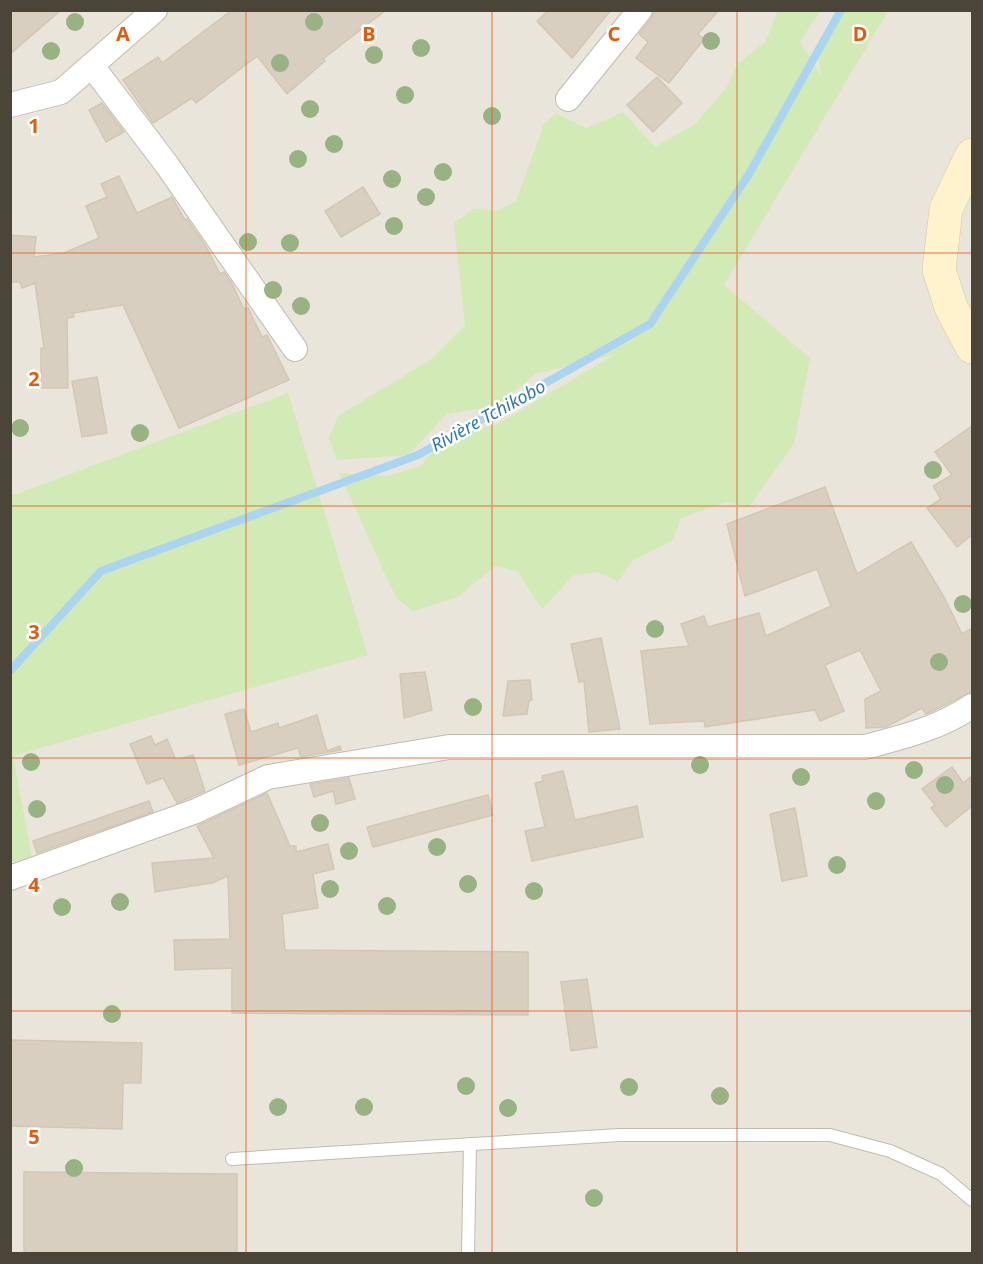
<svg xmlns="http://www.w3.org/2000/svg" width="983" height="1264" font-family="'Noto Sans',sans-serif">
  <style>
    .residential { fill: #eae5da }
    .green { fill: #d2eab5 }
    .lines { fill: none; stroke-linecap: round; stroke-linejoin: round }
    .stream { stroke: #a9d4f2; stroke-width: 8 }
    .building { fill: #d8cfc1; stroke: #d3c7b4; stroke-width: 1.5 }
    .lane-casing { stroke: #c2bbae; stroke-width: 14 }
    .street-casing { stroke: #c2bbae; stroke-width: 26 }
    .secondary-casing { stroke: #d6c79b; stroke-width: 34 }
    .lane { stroke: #fff; stroke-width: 12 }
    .street { stroke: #fff; stroke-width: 24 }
    .secondary { stroke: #fff3cd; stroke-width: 33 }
    .tree { fill: #97b381 }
    .grid { fill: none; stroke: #e8590c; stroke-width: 1.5; stroke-opacity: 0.55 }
    .labels { text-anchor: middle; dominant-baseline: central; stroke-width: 5; stroke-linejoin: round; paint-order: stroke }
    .water-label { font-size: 18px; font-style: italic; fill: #2e7ab2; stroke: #fff }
    .grid-label { font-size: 20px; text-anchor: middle; font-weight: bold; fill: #e8590c; stroke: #fff; stroke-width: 5; stroke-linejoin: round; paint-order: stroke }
  </style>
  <rect width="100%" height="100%" fill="#f6f3ec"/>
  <rect class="residential" x="11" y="11" width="961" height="1242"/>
  <g class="green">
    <path d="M778,11H820L800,42L821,76L817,48L836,11H888L724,285L810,358L794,444L748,508L727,502L681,518L672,541L632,561L618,582L597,572L574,575L542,609L517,571L495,566L458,597L413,611L396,598L339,473L387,476L421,466L448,430L494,426L614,355L535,374L499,405L447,414L408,455L337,460L329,438L338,416L430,360L465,325L454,223L473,209L496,211L516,201L544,124L556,113L587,128L623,112L655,147L695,124L727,87L738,64L766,41Z"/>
    <path d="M288,393L368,655L13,756L32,857L11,862V496Z"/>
  </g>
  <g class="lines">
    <path class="stream" d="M10,671L101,571L418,455L650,324L749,174L841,10"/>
  </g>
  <g class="building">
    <path d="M10,10H61L10,54Z"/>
    <path d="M232,10H386L323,59L325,61L287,94L257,56L196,103L192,98L153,123L123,80L158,57L162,63Z"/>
    <path d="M549,10H611L572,58L537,21Z"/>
    <path d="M654,10H719L698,34L704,39L669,83L636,58L648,42L639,34L651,19Z"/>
    <path d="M657,77L682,103L653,132L627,105Z"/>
    <path d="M102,103L124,132L106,142L89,110Z"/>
    <path d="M119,176L137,213L172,197L185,220L187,219L207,248L220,274L224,272L231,282L244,309L248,308L262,337L267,335L289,380L179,428L123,305L73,313L74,317L67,318L68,388H41V348H44L35,283L22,288L20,282H10V235L36,237L34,257L64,253L99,238L86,206L107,197L101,184Z"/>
    <path d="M363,187L380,214L341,237L325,211Z"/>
    <path d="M97,377L107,433L82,437L72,381Z"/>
    <path d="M972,426V535L957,547L927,508L941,499L933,486L952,475L935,452Z"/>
    <path d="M825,487L857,574L911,542L944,597L962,634L972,628V692L926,714L922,708L886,727L866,728L865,699L881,691L860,650L825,665L844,711L820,721L815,710L705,727L704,721L650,724L641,651L689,646L681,624L704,616L708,627L759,613L766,636L831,606L817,569L745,596L727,524Z"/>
    <path d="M601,638L620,729L589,732L584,681L579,682L571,644Z"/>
    <path d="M425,672L432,710L404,718L400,674Z"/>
    <path d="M530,680L532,700L529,701L527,714L503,716L508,681Z"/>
    <path d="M244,709L251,732L278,723L279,728L317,715L327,751L340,746L341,750L301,757L298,748L239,765L225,714Z"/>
    <path d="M151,736L155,745L167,739L176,760L193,755L205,791L177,803L163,778L147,784L130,744Z"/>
    <path d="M952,767L963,783L972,776V806L946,827L931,808L935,805L922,789Z"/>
    <path d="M563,771L575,820L637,806L643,837L532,861L525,831L545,827L535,783L543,781L542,776Z"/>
    <path d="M349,778L355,799L336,804L333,791L314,797L310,784Z"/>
    <path d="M267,793L290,846H296V852L328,844L334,869L313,874L318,908L282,914L285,950L528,952V1015L232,1013V968L175,970L174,940L230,939L228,876L212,883L155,892L152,863L214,858L197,826Z"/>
    <path d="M488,795L493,815L373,847L367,827Z"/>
    <path d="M149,801L153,812L37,853L33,841Z"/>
    <path d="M795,808L807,876L782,881L770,814Z"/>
    <path d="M587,979L597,1047L571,1051L561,982Z"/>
    <path d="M10,1040L142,1043L141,1083H123L122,1129L10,1126Z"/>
    <path d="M24,1172L237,1174V1254H24Z"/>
  </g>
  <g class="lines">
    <g class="lane-casing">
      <g id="lane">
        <path d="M232,1159L619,1135H830L890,1151L941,1174L972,1200"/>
        <path d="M468,1254L470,1144"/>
      </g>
    </g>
    <g class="street-casing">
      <g id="street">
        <path d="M92,66L167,165L295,349"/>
        <path d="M568,99L640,10"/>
        <path d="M10,105L61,92L155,10"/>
        <path d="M10,878L196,811L268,777L449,747H865C903,737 940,728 972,706"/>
      </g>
    </g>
    <g class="secondary-casing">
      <path id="secondary" d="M972,155L946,209L939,270L951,307L972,347"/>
    </g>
    <use href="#lane" class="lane"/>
    <use href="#street" class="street"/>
    <use href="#secondary" class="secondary"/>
  </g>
  <g class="tree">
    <circle cx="75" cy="22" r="9"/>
    <circle cx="314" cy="22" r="9"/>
    <circle cx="711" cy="41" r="9"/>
    <circle cx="421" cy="48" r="9"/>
    <circle cx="51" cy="51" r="9"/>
    <circle cx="374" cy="55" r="9"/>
    <circle cx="280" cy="63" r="9"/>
    <circle cx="405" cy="95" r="9"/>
    <circle cx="310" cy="109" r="9"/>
    <circle cx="492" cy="116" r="9"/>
    <circle cx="334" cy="144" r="9"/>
    <circle cx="298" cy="159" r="9"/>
    <circle cx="443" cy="172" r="9"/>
    <circle cx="392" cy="179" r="9"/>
    <circle cx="426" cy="197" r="9"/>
    <circle cx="394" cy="226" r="9"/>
    <circle cx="248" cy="242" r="9"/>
    <circle cx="290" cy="243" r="9"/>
    <circle cx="273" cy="290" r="9"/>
    <circle cx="301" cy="306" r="9"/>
    <circle cx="20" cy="428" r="9"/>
    <circle cx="140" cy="433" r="9"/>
    <circle cx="933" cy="470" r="9"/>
    <circle cx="963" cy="604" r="9"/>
    <circle cx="655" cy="629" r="9"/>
    <circle cx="939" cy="662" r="9"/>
    <circle cx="473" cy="707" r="9"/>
    <circle cx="31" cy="762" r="9"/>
    <circle cx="700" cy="765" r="9"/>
    <circle cx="914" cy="770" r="9"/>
    <circle cx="801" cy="777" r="9"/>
    <circle cx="945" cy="785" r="9"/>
    <circle cx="876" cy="801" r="9"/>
    <circle cx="37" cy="809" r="9"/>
    <circle cx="320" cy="823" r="9"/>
    <circle cx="437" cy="847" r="9"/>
    <circle cx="349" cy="851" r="9"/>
    <circle cx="837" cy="865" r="9"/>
    <circle cx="468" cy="884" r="9"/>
    <circle cx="330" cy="889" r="9"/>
    <circle cx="534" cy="891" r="9"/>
    <circle cx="120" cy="902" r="9"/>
    <circle cx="387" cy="906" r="9"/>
    <circle cx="62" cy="907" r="9"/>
    <circle cx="112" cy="1014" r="9"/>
    <circle cx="466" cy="1086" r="9"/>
    <circle cx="629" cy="1087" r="9"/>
    <circle cx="720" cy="1096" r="9"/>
    <circle cx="278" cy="1107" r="9"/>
    <circle cx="364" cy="1107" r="9"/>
    <circle cx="508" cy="1108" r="9"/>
    <circle cx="74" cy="1168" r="9"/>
    <circle cx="594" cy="1198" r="9"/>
  </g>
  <path class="grid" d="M246,10V1254M492,10V1254M737,10V1254M10,253H972M10,506H972M10,758H972M10,1011H972"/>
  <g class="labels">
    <g class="water-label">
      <text transform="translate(488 415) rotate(-29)">Rivière Tchikobo</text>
    </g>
  </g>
  <g class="grid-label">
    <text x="123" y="41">A</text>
    <text x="369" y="41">B</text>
    <text x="614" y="41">C</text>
    <text x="860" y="41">D</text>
    <text x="34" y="133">1</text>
    <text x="34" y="386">2</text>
    <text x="34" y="639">3</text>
    <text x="34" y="892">4</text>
    <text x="34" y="1144">5</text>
  </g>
  <rect width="983" height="1264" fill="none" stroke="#4b4439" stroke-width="24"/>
</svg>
